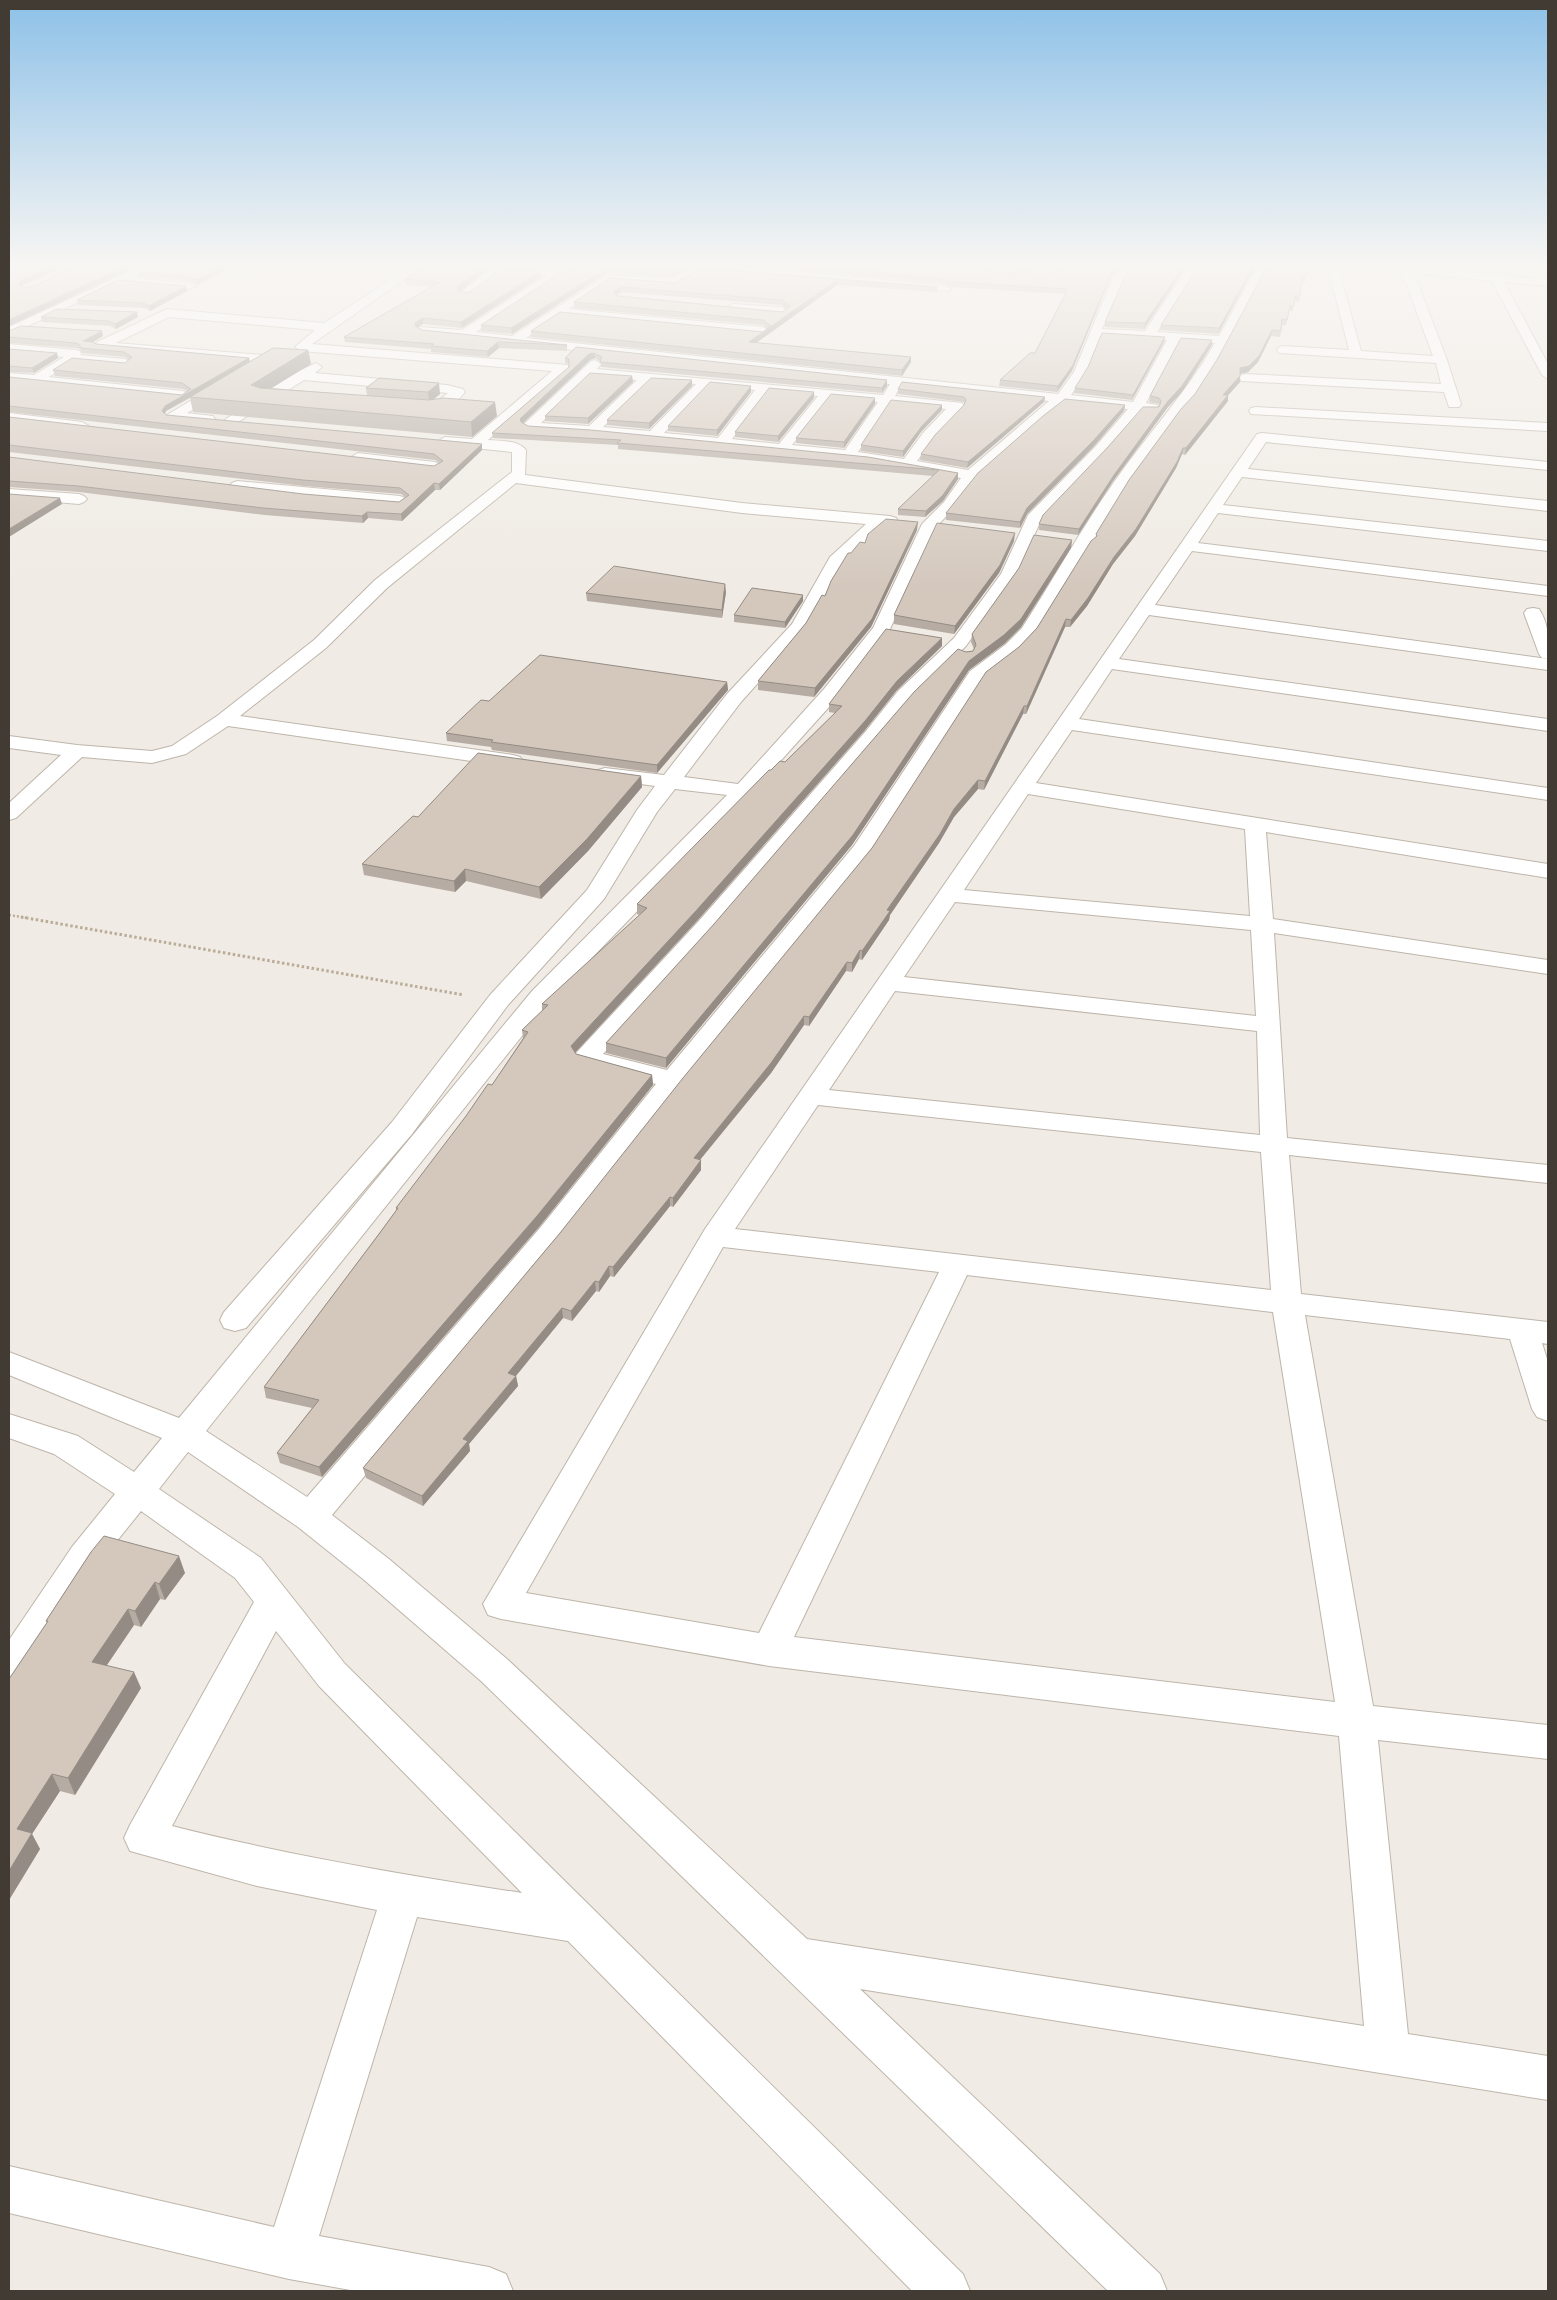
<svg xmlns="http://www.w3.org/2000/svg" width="1557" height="2300" font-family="'Exo 2',sans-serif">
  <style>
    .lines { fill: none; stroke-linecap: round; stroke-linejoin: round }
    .street-casing { stroke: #beb5aa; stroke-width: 2 }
    .path-far1 { stroke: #bbac9a; stroke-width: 2.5; stroke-dasharray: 2 2; stroke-linecap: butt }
    .path { stroke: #bbac9a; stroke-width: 3; stroke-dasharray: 2.5 2.5; stroke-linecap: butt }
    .street { fill: #fff; fill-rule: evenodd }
    .wall { fill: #b6aca3; fill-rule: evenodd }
    .shaded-wall { fill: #948c84 }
    .building { fill: #d4c8bd; stroke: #948c84; fill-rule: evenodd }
  </style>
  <rect width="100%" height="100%" fill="#f0ebe4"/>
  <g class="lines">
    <g class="street-casing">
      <g id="street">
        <path d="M140,267H154L132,278L190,283L196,286L190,289L119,283L9,335V327Z"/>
        <path d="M410,267H422L312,344L568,365L569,368L568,371L488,440C500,441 518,440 526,450L525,475L742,503L890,516L896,518L898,521L896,524L883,525L843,563L805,630L741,702L684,777L738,784L824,689L873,628L922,524L944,502L961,478L868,461L592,434L529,430L522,426L591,361L595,360L601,364L597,369L883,395L890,384L423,334L419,333L417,330L419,327L462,330L546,276L503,271L469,296H461L459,294L461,292L490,270L487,267L558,270L568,272L570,274L568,276L560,277L476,332L512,336L608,275L673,279L693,267H754L945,286L951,289L949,291L746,273L701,271L675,286L610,281L569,309L763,327L769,331L763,335L560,315L526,338L1058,394L1074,372L1113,277L1122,267H1133L1124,278L1102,329L1145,331L1188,267H1198L1157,332L1219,336L1257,267H1267L1216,363L1193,399L1179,414L1127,486L1035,635L1017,653L984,679L870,855L682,1086L560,1242L332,1515L389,1559L507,1659L807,1939L1364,2026L1339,1736L769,1666L501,1619L488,1615L483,1604L705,1229L1257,434L1262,433L1548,462V470L1266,442L1248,469L1548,501V511L1242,477L1223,505L1548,541V551L1218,513L1198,543L1548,586V596L1192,551L1155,605L1548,659V670L1149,615L1119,659L1548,719V731L1112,669L1079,719L1548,788V800L1072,730L1036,783L1548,864V878L1266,832L1273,919L1548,960V974L1274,933L1287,1138L1548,1165V1183L1289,1155L1301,1294L1548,1322V1344L1542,1343L1548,1362V1421L1537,1417L1532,1409L1510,1339L1305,1315L1373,1706L1548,1725V1759L1378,1740L1408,2034L1548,2056V2100L860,1989L1160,2274L1167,2291H1108L481,1681L363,1579L298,1527L188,1452L159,1489L261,1558L345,1664L963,2274L970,2291H912L568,1941L417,1917L319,2236L489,2267L506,2274L513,2291H356L289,2279L9,2213V2166L274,2227L377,1910L257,1886L130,1851L124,1838L130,1825L254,1602L235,1578L141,1511L96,1567L22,1682L9,1687V1640L72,1547L115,1494L54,1454L9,1438V1414L78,1436L134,1472L162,1438L9,1375V1352L179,1418L532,991L727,795L675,789L657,812L604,899L508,1005L412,1134L246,1328L235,1331L224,1328L220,1320L224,1312L392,1122L490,995L587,890L637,810L655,786L598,778L595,774L598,770L605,768L664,775L727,694L792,624L830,557L866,524L742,513L516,483L387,588L326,648L240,716L513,755L520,757L523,761L520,765L513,767L228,726L186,754L152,763L82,757L16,818L9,820V803L61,755L9,748V736L77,745L152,751L172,746L217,716L314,640L375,580L512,472V452L445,445L438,441L445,437L472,439L552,371L301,351L295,347L315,330L169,317L116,343L274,356L276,359L274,362L187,413L213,416L215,419C209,426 171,422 165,416L256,362L101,349L97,348L95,345L97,342L167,309L324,323ZM1100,336L1167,340L1133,402L1071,395L1086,372ZM1179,341L1215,343C1186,393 1147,435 1114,482C1081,529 1053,580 1022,628L1005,645L970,671L854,846L667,1070L603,1054L713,933L880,739L912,699L966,646L1017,575L1041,520L1105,453L1141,411H1157L1159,408L1157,405L1146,403ZM590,376L637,380L589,426L541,423ZM651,381L696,384L650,431L603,427ZM709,385L755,390L718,438L664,433ZM901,385L1049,401L968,470L917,461L933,439L962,409L964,406L962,403L895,396ZM768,391L818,396L779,444L732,439ZM830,397L878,402L845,450L792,445ZM890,403L946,409L923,433L904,459L858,452ZM1064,403L1128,409L1095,447L1028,515L1001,574L954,638L898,691L866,731L697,923L577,1052L573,1057L577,1062L656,1084L540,1228L307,1497L206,1431L550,1001L750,795L838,697L890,629L937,526L954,508L976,478L1041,420ZM1028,794L1245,829L1250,916L964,890ZM955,902L1251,930L1256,1016L904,977ZM895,991L1257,1031L1260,1135L829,1090ZM818,1105L1261,1152L1271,1290L735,1229ZM723,1247L939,1272L759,1633L526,1593ZM967,1275L1273,1312L1335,1702L794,1637ZM276,1631L319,1686L522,1893C404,1875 287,1855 172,1826Z"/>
        <path d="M1049,267H1059L1053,278L1049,279L1014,278L1008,275L1014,272L1045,273Z"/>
        <path d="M1328,267H1338L1361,351L1433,356L1402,272L1386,270L1381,267H1417L1548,280V286L1504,282L1548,364V379L1542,375L1492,281L1414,273L1447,360L1461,404L1459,407H1449L1444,392L1241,381L1240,378L1241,375L1246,374L1441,384L1436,363L1279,353L1277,350L1279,347L1283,346L1349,350Z"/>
        <path d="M733,304L782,307L788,311L782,315L729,310L727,308L729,306Z"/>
        <path d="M9,344L76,350L80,351L81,355L125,359L131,363L125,367L73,362L49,377L183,391L190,395L183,399L9,381V373L34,375L64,357L9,352Z"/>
        <path d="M316,363L322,367L315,373L447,385L463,389L465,392C451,410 433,416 411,411L409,408L411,405H433L448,393L304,380L235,424L230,425L223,421L295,373Z"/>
        <path d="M1256,407L1548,423V431L1251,414L1249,411L1251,408Z"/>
        <path d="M9,413L82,422L89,426L82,430L9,421Z"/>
        <path d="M358,453L435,462L442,466L435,470L353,460L351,457Z"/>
        <path d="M237,481L400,496L405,498L408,501L405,504L400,506L232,489L229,486L232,483Z"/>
        <path d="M9,489L79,494L84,496L87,499L84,502L79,504L9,498Z"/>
        <path d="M1533,608L1539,609C1550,625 1548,642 1548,659L1542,658L1539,654L1524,613L1527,609Z"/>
      </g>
    </g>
    <path class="path-far1" d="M9,915L28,918"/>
    <path class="path" d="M21,917L464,995"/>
    <use href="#street" class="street"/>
  </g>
  <g class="wall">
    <path d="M147,267H231L197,285L190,281L139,277L138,272Z"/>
    <path d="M423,267H487V270L459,292H470L540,272L541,277L462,328L423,324L418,327L422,330L567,345V351L499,348L488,357L431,352V349L345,342L344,337L432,287L406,285L405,279L424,268Z"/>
    <path d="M527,267H690L673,277L607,273L512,334L481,331V325L569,271L568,270L558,268Z"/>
    <path d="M771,267H1048L1044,271L990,268L987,270L990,272L1045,275L1111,276L1072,371L1057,392L999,386L1000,380L1035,353L1065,294L951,287L945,284Z"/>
    <path d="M1186,267L1144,329L1105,327V322Z"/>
    <path d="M1255,267L1218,334L1160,330L1161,325Z"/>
    <path d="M1267,267L1307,277L1305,282H1301L1299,302L1294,301L1293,311H1289L1286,325H1282L1280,337L1271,336L1258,362L1248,372L1240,374V382L1228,395V401L1185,455L1182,454L1176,468L1135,536L1113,564L1087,606L1070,627H1065L1026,714H1023L984,790L978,789L954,817L939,843L890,915L889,920L862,960L859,959L852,972L846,971L809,1026L804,1025L771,1073L700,1160L701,1170L673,1207L670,1206L614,1277L610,1276L599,1292L596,1291L572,1321L563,1318L516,1376L518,1386L469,1444L470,1451L423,1506L366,1478L363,1468L560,1233L872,848L1019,647L1037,628L1096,537V534L1195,394L1218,358Z"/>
    <path d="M701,268L937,287V292L837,285L756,343L911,362L902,376L531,337V331L763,332L767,329L763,325L574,308V302L610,278L675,283ZM621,292L782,305L786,309L782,312L616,295Z"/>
    <path d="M187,291L150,311L145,308L78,305L77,300Z"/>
    <path d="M41,317H138L116,329L110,326L42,322Z"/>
    <path d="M9,331L103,336L93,342L96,344L249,358L250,362L308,350L311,364L271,388L367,396L366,388L379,378L440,394L433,400L497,416L472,437L193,412L190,398L166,411L165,414L166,415L482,450L440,490H435L402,521L368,518L363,523L265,515L79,492L9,487V457L303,494L399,502L405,497L401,494L304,486L9,452V417L434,466L439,463L435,460L9,412V377L182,395L187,391L183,389L55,376L53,370L125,363L129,360L125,357L82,353L80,349L76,348L9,343Z"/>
    <path d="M1164,342L1132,400L1074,393L1075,388Z"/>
    <path d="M1212,345L1182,392L1168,407L1113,481L1078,535L1039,530V524L1159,407V404L1149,402L1150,396Z"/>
    <path d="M576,347L887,380V386L882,393L601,367V362L595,358L590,360L522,423L528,426L868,457L958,473V479L943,501L925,517L898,515V509L933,476L618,449V445L493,438L492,433L569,367V364L565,363V358Z"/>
    <path d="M9,349L57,353L58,358L34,373L9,372Z"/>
    <path d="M632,376L633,382L588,424L545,421V416Z"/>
    <path d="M692,380V386L649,429L607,425V420Z"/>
    <path d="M898,389L1045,397L1044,402L967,468L920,460L921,454L964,405V402L898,394Z"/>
    <path d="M751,392L717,436L668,431V426Z"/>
    <path d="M814,392V398L778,442L735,437V432Z"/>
    <path d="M875,404L844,448L796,443V438Z"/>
    <path d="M1125,405L1124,411L1094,446L1027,514L1020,528L946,520V513Z"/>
    <path d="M942,410L921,432L903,457L861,451V445Z"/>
    <path d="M917,530L871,627L814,697L758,690V681L806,623L825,596L851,553L865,543Z"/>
    <path d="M1072,540L1071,548L1021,627L1004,644L969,670L852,845L666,1068L606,1053V1043L966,652L973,651L974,649L971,642L972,634Z"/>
    <path d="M1014,541L999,573L954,634L894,624V615Z"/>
    <path d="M726,592L722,618L587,601L586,593Z"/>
    <path d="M803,601L785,628L734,622V615Z"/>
    <path d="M942,646L897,690L865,730L696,922L575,1052L576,1054L652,1075L653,1085L539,1227L322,1477L280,1463L277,1453L312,1408L266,1398L264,1387L396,1211V1208L492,1085L523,1038L522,1030L542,1011V1004L640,915L637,914V904L771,770L785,762L835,713L829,712V704Z"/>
    <path d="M727,682L728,690L657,773L492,750L491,747L447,741L446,733L489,701Z"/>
    <path d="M641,776L642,787L588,851L541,899L466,881L455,892L364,875L362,864L418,817Z"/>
    <path d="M91,1552L185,1573L165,1600L160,1599L141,1627L134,1625L107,1665L141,1688L75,1795L60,1791L32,1834L40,1849L9,1900V1679L47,1623L46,1621Z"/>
  </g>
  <g class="shaded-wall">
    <path d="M52,267H64L21,286L19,284L20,281Z"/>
    <path d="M124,267H136L9,326V320Z"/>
    <path d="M221,267H231L197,285L196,280Z"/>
    <path d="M484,267H487V270L458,293L457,287Z"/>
    <path d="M681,267H690L673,277L672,272Z"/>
    <path d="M983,267H990V268L982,272Z"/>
    <path d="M1116,267H1120L1111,276L1072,371L1057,392L1058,386L1112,271Z"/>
    <path d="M1183,267H1186L1144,329L1145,323Z"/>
    <path d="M1253,267H1255L1218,334L1219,328Z"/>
    <path d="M607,268V273L512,334L511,328Z"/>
    <path d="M540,272L541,277L462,328L461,322Z"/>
    <path d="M837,280V285L749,348V342Z"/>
    <path d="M186,286L187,291L150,311L149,306Z"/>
    <path d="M621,287V292L613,297V292Z"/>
    <path d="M137,312L138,317L116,329L115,324Z"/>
    <path d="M423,318V324L416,328L415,323Z"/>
    <path d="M1272,330L1271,336L1258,362L1248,372L1239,374L1240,368Z"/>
    <path d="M102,331L103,336L84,347L83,341Z"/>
    <path d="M1165,337L1164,342L1132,400L1133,395Z"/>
    <path d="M1212,340V345L1182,392L1168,407L1113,481L1078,535L1079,529L1114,475Z"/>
    <path d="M498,342L499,348L488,357L487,351Z"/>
    <path d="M308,350L311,364L253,399L251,385Z"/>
    <path d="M57,353L58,358L34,373L32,368Z"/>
    <path d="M594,353L595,358L590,360L521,425L520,419L589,354Z"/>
    <path d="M911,357V362L902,376V370Z"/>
    <path d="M249,358L250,363L166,411L163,417L162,411L165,406Z"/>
    <path d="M632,376L633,382L588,424V418Z"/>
    <path d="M1240,376V382L1223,401V395Z"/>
    <path d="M692,380V386L649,429V423Z"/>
    <path d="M887,380V386L882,393V388Z"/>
    <path d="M439,383L440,394L429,403L428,392Z"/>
    <path d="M751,386V392L717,436V430Z"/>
    <path d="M814,392V398L778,442V436Z"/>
    <path d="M1228,395V401L1185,455L1186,448Z"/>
    <path d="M1045,397L1044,402L967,468L968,462Z"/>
    <path d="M875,398V404L844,448V442Z"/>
    <path d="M495,402L497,416L472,437L471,422Z"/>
    <path d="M942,405V410L921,432L903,457V451L922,426Z"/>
    <path d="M1125,405L1124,411L1094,446L1027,514L1020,528V522L1027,508Z"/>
    <path d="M482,444V450L440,490L439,484Z"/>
    <path d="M1183,448L1182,454L1176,468L1135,536L1113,564L1087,606L1070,627L1071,620Z"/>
    <path d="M958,473V479L943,501L925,517L926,511Z"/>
    <path d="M434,483L435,490L402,521L401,514Z"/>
    <path d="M60,498L62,504L9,537V529Z"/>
    <path d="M367,512L368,518L363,523L362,516Z"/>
    <path d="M918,522L917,530L871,627L814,697L815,688Z"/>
    <path d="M1015,533L1014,541L999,573L954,634L955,626Z"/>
    <path d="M1072,540L1071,548L1021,627L1004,644L969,670L852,845L666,1068V1058L969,661Z"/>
    <path d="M725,584L726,592L722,618V610Z"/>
    <path d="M803,595V601L785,628V622Z"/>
    <path d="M1066,619L1065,627L1026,714L1027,706Z"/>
    <path d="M942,638V646L897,690L865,730L696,922L572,1056L571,1046L897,681Z"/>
    <path d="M727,682L728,690L657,773V765Z"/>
    <path d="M1024,706L1023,714L984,790L985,781Z"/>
    <path d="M641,776L642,787L588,851L541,899L539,887Z"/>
    <path d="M978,780V789L954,817L939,843L890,915L889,920L862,960V951L887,910L954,809Z"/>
    <path d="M465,869L466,881L455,892L454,881Z"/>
    <path d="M860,950L859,959L852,972V963Z"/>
    <path d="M847,962L846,971L809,1026V1017Z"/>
    <path d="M804,1016V1025L771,1073L694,1167V1158Z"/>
    <path d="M652,1075L653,1085L539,1227L322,1477L319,1467Z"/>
    <path d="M701,1160V1170L673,1207V1198Z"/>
    <path d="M670,1197V1206L614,1277L613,1267Z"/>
    <path d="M609,1266L610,1276L599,1292V1282Z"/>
    <path d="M595,1281L596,1291L572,1321L571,1311Z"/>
    <path d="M562,1308L563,1318L510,1383L508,1373Z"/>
    <path d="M516,1376L518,1386L469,1444L470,1451L423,1506L422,1496L463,1439Z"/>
    <path d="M179,1556L185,1573L165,1600L159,1584Z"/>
    <path d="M155,1582L160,1599L141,1627L135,1611Z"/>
    <path d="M128,1609L134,1625L98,1678L92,1662Z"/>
    <path d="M134,1672L141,1688L75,1795L68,1778Z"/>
    <path d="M52,1774L60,1791L32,1834L40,1849L9,1900V1871L17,1829Z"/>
  </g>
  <g class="building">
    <path d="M9,267H52L20,281L19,284L23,287H32L74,267H124L9,320Z"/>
    <path d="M147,267H221L196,280L189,276L138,272Z"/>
    <path d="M426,267H484L457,287L459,292H470L503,268L540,272L461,322L423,318L415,323V326L422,330L567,345L498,342L487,351L431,346L434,344L344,337L440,282L405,279Z"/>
    <path d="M570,267H681L672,272L607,268L511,328L481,325L560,273L568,272L572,269Z"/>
    <path d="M825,267H983L990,272L1045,275L1056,272L1058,267H1116L1112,271L1073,365L1058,386L1000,380L1030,353H1035L1068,289L952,282L945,279Z"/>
    <path d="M1131,267H1183L1145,323L1105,322L1126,274Z"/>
    <path d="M1198,267H1253L1219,328L1161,325Z"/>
    <path d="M1267,267H1309L1308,272L1306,277L1302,276L1300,296H1295L1294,306H1290L1287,320L1282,319L1281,331L1272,330L1259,356L1249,366L1240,368V376L1223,395H1228L1186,448H1183L1177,462L1136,529L1114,557L1088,598L1071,620L1066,619L1027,706H1024L985,781L978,780L954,809L940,834L887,910L890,911L862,951L860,950L852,963L847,962L809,1017L804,1016L771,1063L694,1158L701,1160L673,1198L670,1197L613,1267L609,1266L599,1282L595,1281L571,1311L562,1308L508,1373L516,1376L463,1439L468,1441L422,1496L363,1468L560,1233L683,1078L872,848L986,672L1019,647L1037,628L1091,541L1097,536L1096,534L1129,480L1181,409L1195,394L1218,358Z"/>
    <path d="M701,268L937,287L837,280L749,342L911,357L902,370L531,331L560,312L763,332L771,326L763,320L574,302L610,278L675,283ZM621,287L782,300L790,306L782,312L617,296L613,292Z"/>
    <path d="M118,280L186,286L149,306L144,303L77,300Z"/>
    <path d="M57,309L137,312L115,324L109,321L41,317Z"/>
    <path d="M21,326L102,331L83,341L93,342L96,344L249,358L165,406L162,411L166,415L482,444L439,484L434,483L401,514L367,512L362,516L263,508L78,486L9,481V457L303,494L399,502L409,495L400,488L303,480L9,445V417L434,466L443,461L434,454L9,406V377L182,395L191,389L182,383L53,370L72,358L125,363L132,357L124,352L81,348L79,344L75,343L9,337V331Z"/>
    <path d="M1102,333L1165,337L1133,395L1075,388L1088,367Z"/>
    <path d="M1181,338L1212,340L1182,386L1168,401L1114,475L1079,529L1039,524L1043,515L1107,448L1143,407H1159L1161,401L1159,398L1150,396Z"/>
    <path d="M576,347L887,380L882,388L600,362L602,357L594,353L589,354L520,419L521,422L528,426L591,430L868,457L958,473L943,495L926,511L898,509L939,470L617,443L621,440L492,433L569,367V359L565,358Z"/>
    <path d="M273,348L308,350L251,385L260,388L429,400L444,398L495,402L471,422L190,397Z"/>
    <path d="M9,349L57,353L32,368L9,366Z"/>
    <path d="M590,373L632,376L588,418L545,416Z"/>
    <path d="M379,378L439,383L428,392L366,388Z"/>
    <path d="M651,378L692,380L649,423L607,420Z"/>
    <path d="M710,382L751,386L717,430L668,426Z"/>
    <path d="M902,382L1045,397L968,462L921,454L935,435L964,405L966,400L964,397L898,389Z"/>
    <path d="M769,388L814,392L778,436L735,432Z"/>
    <path d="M831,394L875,398L844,442L796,438Z"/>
    <path d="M1065,399L1125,405L1094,440L1027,508L1020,522L946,513L978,473L1043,416Z"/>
    <path d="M891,400L942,405L922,426L903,451L861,445Z"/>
    <path d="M9,494L60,498L9,529Z"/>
    <path d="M886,519L918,522L872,619L815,688L758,681L806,623L822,595L825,596L831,581L848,553H851L860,542L865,543L868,534Z"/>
    <path d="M937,523L1015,533L1000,565L955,626L894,615Z"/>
    <path d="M1034,535L1072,540L1021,619L1004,635L969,661L853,835L666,1058L606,1043L714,924L914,692L958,649L966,652L973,651L976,645L972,634L1019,568Z"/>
    <path d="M614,566L725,584L722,610L586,593Z"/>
    <path d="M752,588L803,595L785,622L734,615Z"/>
    <path d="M886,629L942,638L897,681L865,721L695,912L571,1046L576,1054L652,1075L537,1216L319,1467L277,1453L319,1400L264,1387L379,1234L398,1208H396L466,1116L488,1084L492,1085L528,1032L522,1030L548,1005L542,1004L647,908L637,904L769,770H771L780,761L785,762L842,706L829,704Z"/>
    <path d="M540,655L727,682L657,765L491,742L493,740L446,733L481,700L489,701Z"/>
    <path d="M478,753L641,776L587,839L539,887L465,869L454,881L362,864L413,816L418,817Z"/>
    <path d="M104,1536L179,1556L159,1584L155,1582L135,1611L128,1609L92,1662L134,1672L68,1778L52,1774L17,1829L32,1833L9,1871V1679L48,1621H46L91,1552Z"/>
  </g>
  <linearGradient id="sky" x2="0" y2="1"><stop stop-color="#8dc1e8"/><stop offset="0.45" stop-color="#f8f6f3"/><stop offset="1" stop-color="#f8f6f3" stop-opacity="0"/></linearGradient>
  <rect width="1557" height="589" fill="url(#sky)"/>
  <rect width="1557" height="2300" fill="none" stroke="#423b34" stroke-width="20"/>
</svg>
